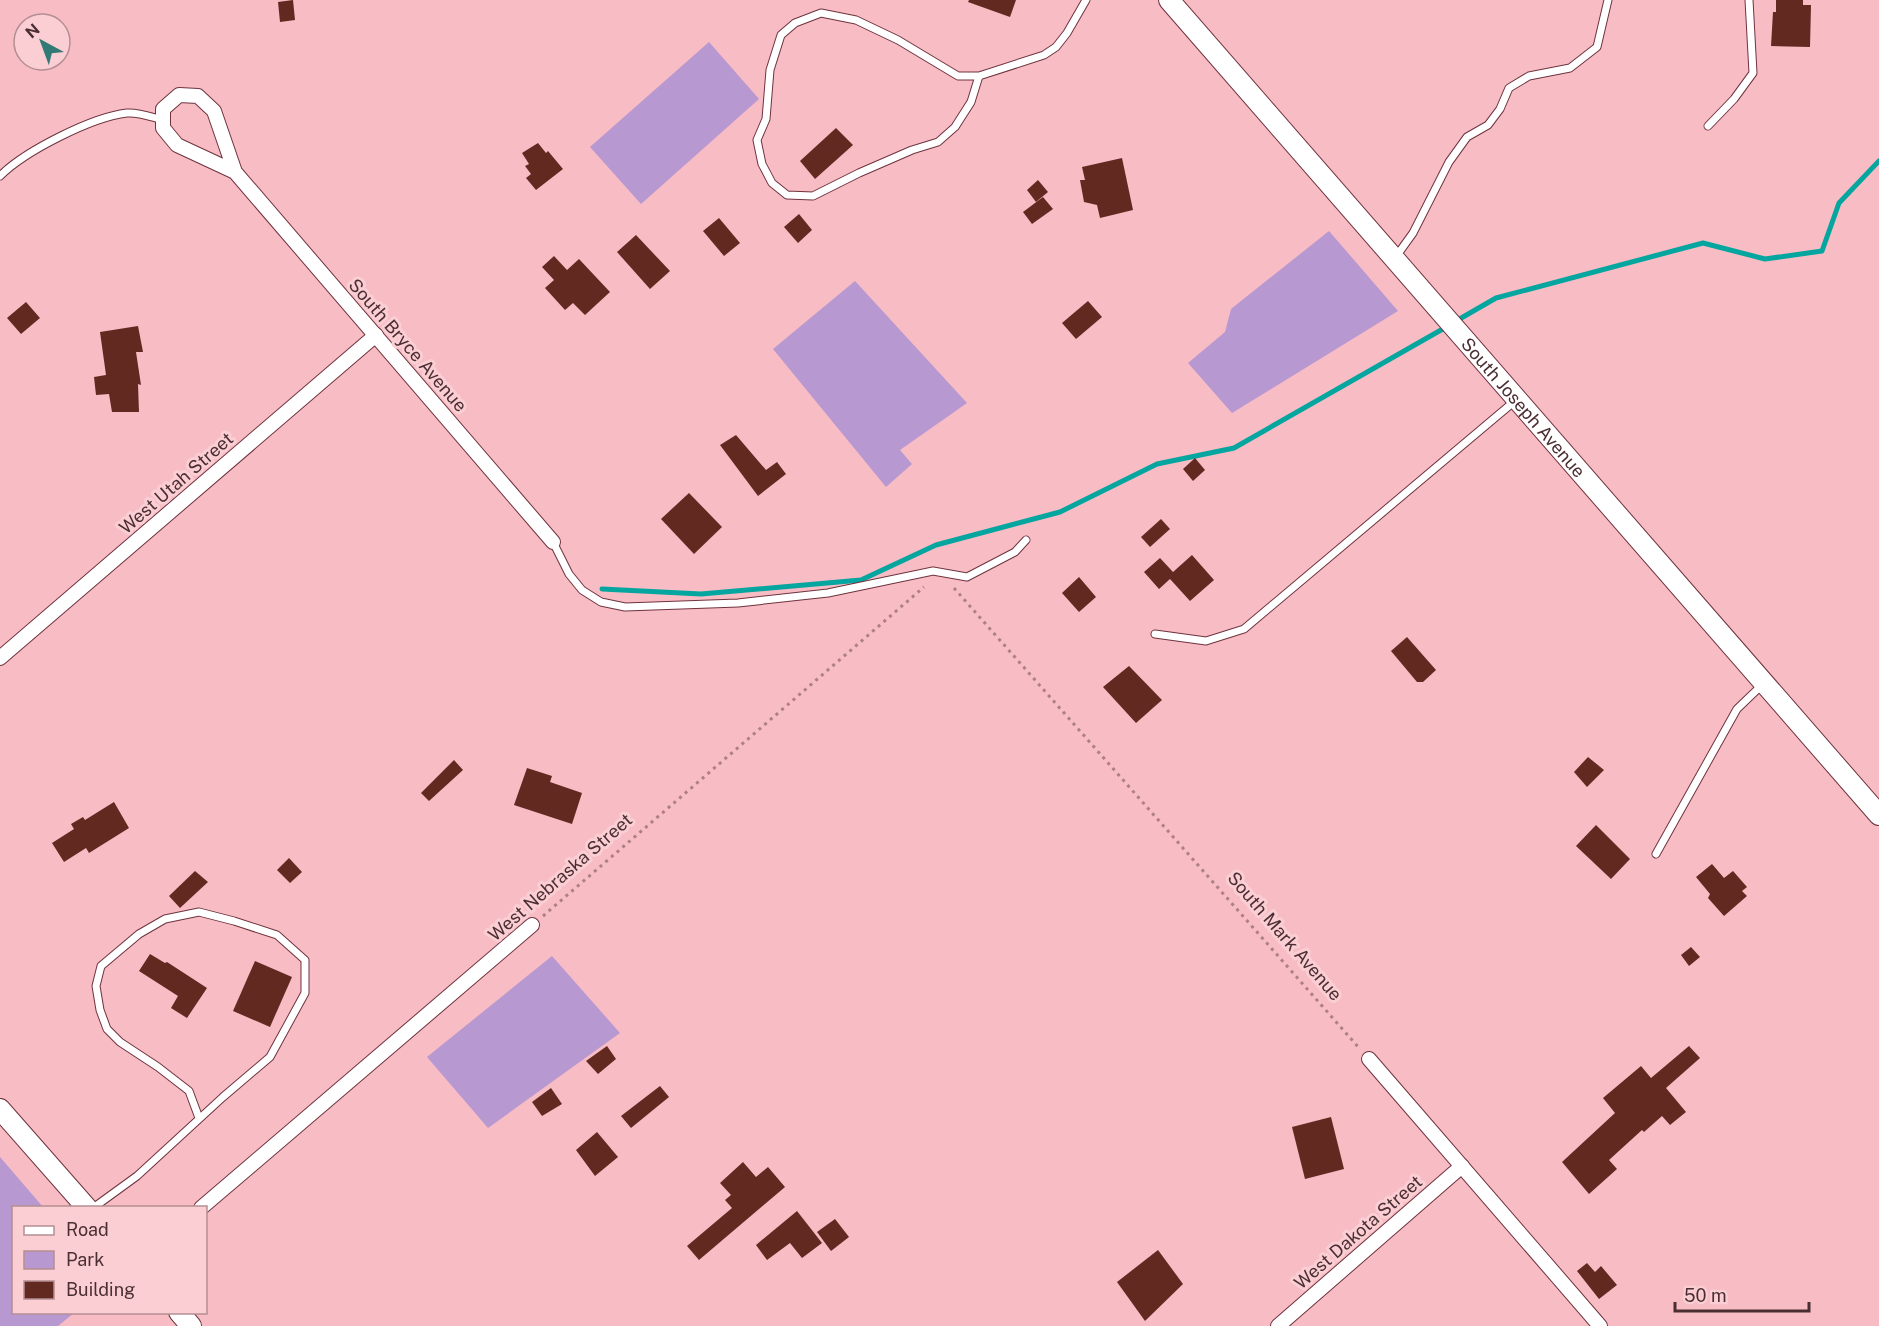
<svg xmlns="http://www.w3.org/2000/svg" width="1879" height="1326" font-family="'Public Sans',sans-serif">
  <style>
    .green { fill: #b898d1 }
    .lines { fill: none; stroke-linecap: round; stroke-linejoin: round }
    .stream { stroke: #05a69f; stroke-width: 5 }
    .building { fill: #622921 }
    .lane-casing { stroke: #6f333e; stroke-width: 9 }
    .street-casing { stroke: #6f333e; stroke-width: 16 }
    .secondary-casing { stroke: #6f333e; stroke-width: 22 }
    .path { stroke: #ad7f86; stroke-width: 3; stroke-dasharray: 3 4.5; stroke-linecap: butt }
    .lane { stroke: #fff; stroke-width: 7 }
    .street { stroke: #fff; stroke-width: 14 }
    .secondary { stroke: #fff; stroke-width: 20 }
    .labels { text-anchor: middle; dominant-baseline: central; stroke-width: 6; stroke-linejoin: round; paint-order: stroke }
    .street-label { font-size: 18px; fill: #4a2e32; stroke: #faced3 }
  </style>
  <rect width="100%" height="100%" fill="#f7bcc4"/>
  <g class="green">
    <path d="M709,42L759,99L641,204L590,147Z"/>
    <path d="M1329,231L1398,311L1232,413L1188,363L1225,332L1231,309Z"/>
    <path d="M855,281L967,403L900,450L912,464L886,487L773,349Z"/>
    <path d="M552,956L620,1033L488,1128L427,1057Z"/>
    <path d="M0,1157L43,1207L14,1208V1312L74,1313L58,1326H0Z"/>
  </g>
  <g class="lines">
    <g class="stream">
      <path d="M1456,321L1496,298L1703,243L1765,259L1822,251L1839,203L1879,161"/>
      <path d="M602,589L701,594L861,580L936,545L1060,512L1157,464L1234,448L1448,326"/>
    </g>
  </g>
  <g class="building">
    <path d="M293,0L295,20L280,22L278,2Z"/>
    <path d="M969,0H1016L1010,17L968,2Z"/>
    <path d="M1776,0H1803V5H1811L1810,47L1771,46L1773,12H1776Z"/>
    <path d="M836,128L853,145L815,179L800,161Z"/>
    <path d="M538,143L546,153L548,151L563,169L536,190L526,178L531,174L525,166L529,164L522,153Z"/>
    <path d="M1122,158L1133,210L1100,218L1097,205L1084,202L1080,180H1085L1082,167Z"/>
    <path d="M1038,180L1048,192L1036,202L1027,190Z"/>
    <path d="M1043,197L1053,209L1032,224L1023,212Z"/>
    <path d="M799,214L812,230L798,243L784,227Z"/>
    <path d="M719,218L740,243L724,256L703,231Z"/>
    <path d="M636,235L670,271L650,289L617,252Z"/>
    <path d="M554,256L567,270L579,259L610,292L585,315L573,303L565,310L545,288L554,280L542,267Z"/>
    <path d="M1088,301L1102,317L1076,339L1062,323Z"/>
    <path d="M26,302L40,318L21,334L7,318Z"/>
    <path d="M138,326L143,352H136L141,385L138,384L139,412H112L109,394L96,395L94,377L106,375L100,332Z"/>
    <path d="M736,435L766,470L777,462L786,474L758,496L720,445Z"/>
    <path d="M1195,458L1205,470L1193,481L1183,469Z"/>
    <path d="M689,493L722,527L694,554L661,519Z"/>
    <path d="M1161,519L1170,529L1150,547L1141,537Z"/>
    <path d="M1192,555L1214,580L1190,601L1170,579L1159,589L1144,572L1160,558L1173,572Z"/>
    <path d="M1079,577L1096,597L1079,612L1062,593Z"/>
    <path d="M1407,637L1436,670L1423,682H1417L1391,651Z"/>
    <path d="M1129,666L1162,700L1136,723L1103,687Z"/>
    <path d="M1588,757L1604,770L1587,787L1574,772Z"/>
    <path d="M454,760L463,770L429,801L421,793Z"/>
    <path d="M527,768L552,776L550,782L582,793L572,824L514,805Z"/>
    <path d="M114,802L129,828L89,853L86,848L64,862L52,843L74,829L71,824L83,817L85,820Z"/>
    <path d="M1596,825L1630,859L1611,879L1576,846Z"/>
    <path d="M289,858L302,872L290,883L277,870Z"/>
    <path d="M1712,864L1724,878L1733,871L1747,887L1742,891L1747,896L1724,916L1708,898L1710,894L1696,877Z"/>
    <path d="M195,871L208,882L180,908L169,896Z"/>
    <path d="M1691,947L1700,957L1689,966L1681,955Z"/>
    <path d="M150,954L165,963L167,962L207,988L187,1018L171,1008L178,996L139,971Z"/>
    <path d="M255,961L292,977L270,1027L233,1011Z"/>
    <path d="M607,1046L616,1059L598,1074L586,1061Z"/>
    <path d="M1689,1046L1700,1058L1666,1088L1686,1112L1670,1125L1662,1116L1644,1132L1642,1130L1609,1160L1617,1169L1589,1194L1562,1162L1615,1113L1603,1098L1641,1066L1651,1078Z"/>
    <path d="M660,1086L669,1097L631,1128L621,1116Z"/>
    <path d="M551,1088L562,1104L542,1116L532,1102Z"/>
    <path d="M1331,1117L1344,1169L1305,1179L1292,1127Z"/>
    <path d="M597,1132L618,1157L595,1176L576,1150Z"/>
    <path d="M743,1162L756,1177L768,1167L785,1187L699,1260L687,1246L732,1208L725,1200L731,1195L720,1183Z"/>
    <path d="M797,1211L822,1243L802,1258L790,1243L767,1260L756,1245Z"/>
    <path d="M835,1219L849,1237L831,1251L817,1232Z"/>
    <path d="M1158,1250L1183,1284L1145,1321L1117,1282Z"/>
    <path d="M1587,1263L1595,1272L1601,1266L1617,1285L1599,1299L1577,1271Z"/>
  </g>
  <g class="lines">
    <g class="lane-casing">
      <g id="lane">
        <path d="M979,76L971,102L955,127L938,142L912,150L859,173L813,196L787,195L772,183L762,164L757,140L766,119L770,70L781,35L795,23L821,13L856,20L898,40L958,76H979L1044,55L1056,47L1067,33L1086,0"/>
        <path d="M1708,126L1734,99L1753,73L1749,0"/>
        <path d="M0,176C25,151 92,117 127,113C139,112 151,117 163,120"/>
        <path d="M1395,258L1413,233L1449,162L1467,137L1488,125L1500,109L1509,88L1529,76L1570,68L1597,47L1608,0"/>
        <path d="M553,542L569,574L582,590L601,602L625,607L738,603L828,593L933,571L967,577L1015,552L1026,540"/>
        <path d="M1155,634L1206,641L1244,629L1516,400"/>
        <path d="M1656,854L1737,709L1762,685"/>
        <path d="M93,1208L137,1176L223,1097L270,1057L305,993V960L277,935L234,921L199,912L165,919L139,934L101,966L96,986L100,1010L107,1029L120,1042L158,1067L189,1091L199,1118"/>
      </g>
    </g>
    <g class="street-casing">
      <g id="street">
        <path d="M235,172L177,145L163,128V109L179,95L198,96L214,111L235,172L553,542"/>
        <path d="M0,658L376,335"/>
        <path d="M1369,1059L1600,1326"/>
        <path d="M201,1208L532,925"/>
        <path d="M1278,1326L1462,1166"/>
      </g>
    </g>
    <g class="secondary-casing">
      <g id="secondary">
        <path id="s1" d="M1169,0L1879,815"/>
        <path d="M0,1109L87,1208"/>
        <path d="M179,1312L191,1326"/>
      </g>
    </g>
    <g class="path">
      <path d="M954,588L1360,1049"/>
      <path d="M543,916L924,587"/>
    </g>
    <use href="#lane" class="lane"/>
    <use href="#street" class="street"/>
    <use href="#secondary" class="secondary"/>
  </g>
  <g class="labels">
    <g class="street-label">
      <text transform="translate(408 345) rotate(49)">South Bryce Avenue</text>
      <text stroke="none"><textPath href="#s1" startOffset="540">South Joseph Avenue</textPath></text>
      <text transform="translate(176 483) rotate(-41)">West Utah Street</text>
      <text transform="translate(560 877) rotate(-41)">West Nebraska Street</text>
      <text transform="translate(1285 936) rotate(49)">South Mark Avenue</text>
      <text transform="translate(1358 1232) rotate(-41)">West Dakota Street</text>
    </g>
  </g>
  <rect x="12" y="1206" width="195" height="108" fill="#faced3" stroke="#b48e93" stroke-width="1.5"/>
  <rect x="24" y="1226" width="30" height="9" fill="#ffffff" stroke="#b48e93" stroke-width="1.5"/>
  <text x="66" y="1236" font-size="18" fill="#4a2e32">Road</text>
  <rect x="24" y="1251" width="30" height="18" fill="#b898d1" stroke="#b48e93" stroke-width="1.5"/>
  <text x="66" y="1266" font-size="18" fill="#4a2e32">Park</text>
  <rect x="24" y="1281" width="30" height="18" fill="#622921" stroke="#b48e93" stroke-width="1.5"/>
  <text x="66" y="1296" font-size="18" fill="#4a2e32">Building</text>
  <g transform="translate(42 42) rotate(319)"><circle r="28" fill="#faced3" stroke="#b48e93" stroke-width="1.5"/>
  <path d="M0-4.5L10 22L0 15L-10 22Z" fill="#317a76"/>
  <text y="-9" font-size="16" font-weight="bold" text-anchor="middle" fill="#4a2e32">N</text>
  </g>
  <path d="M1675 1302v9h134v-9" fill="none" stroke="#4a2e32" stroke-width="3"/>
  <text x="1684" y="1302" font-size="18" fill="#4a2e32" stroke="#faced3" stroke-width="4.5" paint-order="stroke">50 m</text>
</svg>
